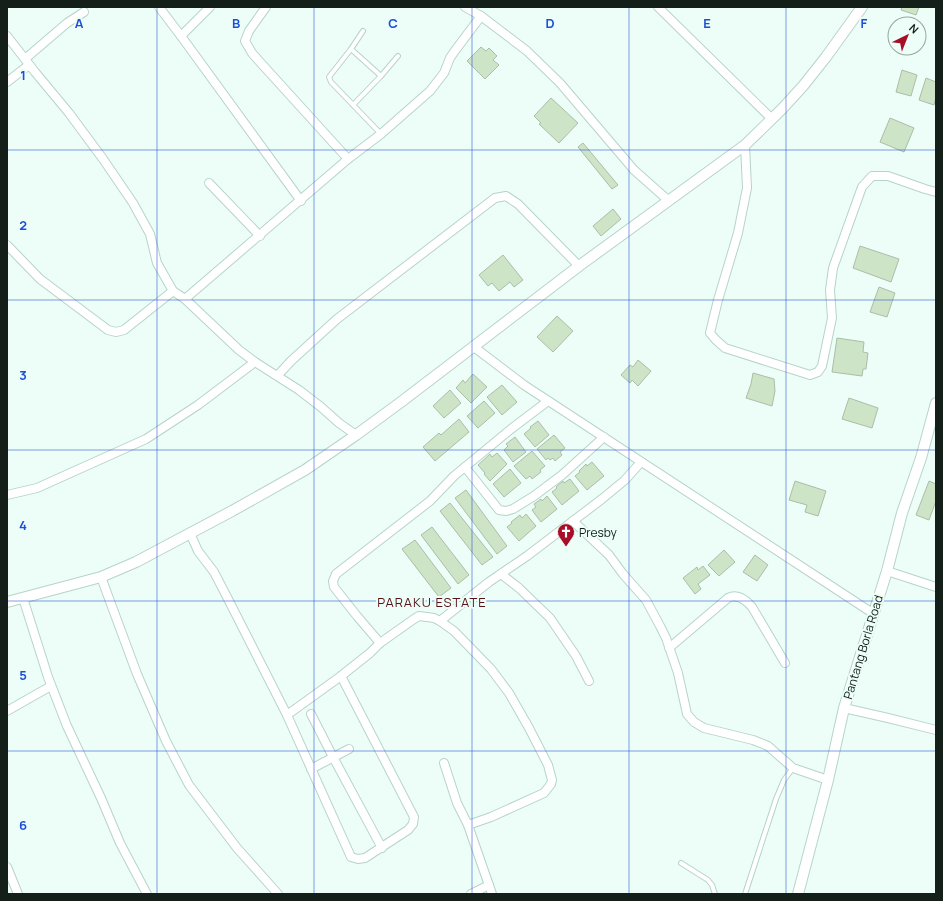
<svg xmlns="http://www.w3.org/2000/svg" width="943" height="901" font-family="Manrope,sans-serif">
  <style>
    .building { fill: #cde4c6; stroke: #acbda8 }
    .lines { fill: none; stroke-linecap: round; stroke-linejoin: round }
    .service-casing { stroke: #b7d4c8; stroke-width: 6 }
    .minor-casing { stroke: #b7d4c8; stroke-width: 10 }
    .tertiary-casing { stroke: #b7d4c8; stroke-width: 12 }
    .service { stroke: #fff; stroke-width: 4 }
    .minor { stroke: #fff; stroke-width: 8 }
    .tertiary { stroke: #fff; stroke-width: 10 }
    .grid { fill: none; stroke: #1d4ed8; stroke-width: 1; stroke-opacity: 0.55 }
    .labels { text-anchor: middle; dominant-baseline: central; stroke-width: 4; stroke-linejoin: round; paint-order: stroke }
    .poi-label { font-size: 12px; fill: #141f1a; stroke: #ecfef7; text-anchor: start }
    .street-label { font-size: 12px; fill: #141f1a; stroke: #ecfef7 }
    .neighbourhood-label { font-size: 13px; letter-spacing: 1px; fill: #571117; stroke: #ecfef7 }
    .grid-label { font-size: 13px; text-anchor: middle; font-weight: bold; fill: #1d4ed8; stroke: #ecfef7; stroke-width: 4; stroke-linejoin: round; paint-order: stroke }
  </style>
  <rect width="100%" height="100%" fill="#ecfef7"/>
  <g class="building">
    <path d="M902,7H919L916,15L901,10Z"/>
    <path d="M481,47L486,51L489,48L497,56L493,60L499,65L485,79L467,61Z"/>
    <path d="M902,70L917,75L911,96L896,92Z"/>
    <path d="M926,78L936,82V97L934,105L919,100Z"/>
    <path d="M551,98L578,123L559,143L539,124L541,123L534,116Z"/>
    <path d="M890,118L914,128L904,152L880,142Z"/>
    <path d="M583,143L618,185L612,189L578,147Z"/>
    <path d="M613,209L621,219L601,236L593,226Z"/>
    <path d="M860,246L899,259L891,282L853,268Z"/>
    <path d="M503,255L523,280L514,287L510,282L499,291L492,283L488,286L479,275Z"/>
    <path d="M879,287L895,293L887,317L870,312Z"/>
    <path d="M557,316L573,331L553,352L537,337Z"/>
    <path d="M837,338L864,342L863,352L868,353L866,369H863L862,376L832,372Z"/>
    <path d="M638,360L651,371L638,386L632,380L630,383L621,375L630,365L633,367Z"/>
    <path d="M753,373L774,379L775,391L772,406L746,398L751,384Z"/>
    <path d="M473,374L487,387L471,403L456,388L463,380L465,383Z"/>
    <path d="M502,385L517,402L502,415L487,397Z"/>
    <path d="M450,390L461,403L444,418L433,406Z"/>
    <path d="M849,398L878,408L872,428L842,419Z"/>
    <path d="M484,401L495,413L478,428L467,416Z"/>
    <path d="M459,419L469,432L435,461L423,447L439,433L441,435Z"/>
    <path d="M538,421L549,435L535,447L524,434L531,428L530,427Z"/>
    <path d="M554,435L565,448L560,452L562,455L555,461L553,458L550,460L548,458L546,460L537,449Z"/>
    <path d="M515,437L526,452L513,462L504,450L508,446L506,444Z"/>
    <path d="M532,451L545,466L540,470L541,472L532,479L530,476L526,479L514,466Z"/>
    <path d="M497,453L507,464L490,481L484,474L485,473L478,465L490,454L492,457Z"/>
    <path d="M592,462L604,476L587,490L575,476L580,472L579,471L586,464L587,466Z"/>
    <path d="M510,469L521,483L504,497L493,484Z"/>
    <path d="M570,479L579,491L562,505L552,492L557,488L556,487L563,481L564,483Z"/>
    <path d="M795,481L826,491L818,516L805,512L807,505L789,500Z"/>
    <path d="M929,481L936,484V501L929,520L916,515Z"/>
    <path d="M466,490L507,546L497,554L455,498Z"/>
    <path d="M547,496L557,509L541,522L532,510L536,507L534,504L541,499L542,501Z"/>
    <path d="M450,503L493,557L482,565L440,511Z"/>
    <path d="M526,514L536,526L519,541L507,527L512,523L511,522L520,515L522,518Z"/>
    <path d="M432,527L469,575L458,584L421,535Z"/>
    <path d="M415,540L451,588L439,597L402,549Z"/>
    <path d="M724,550L735,562L719,576L708,565Z"/>
    <path d="M755,555L768,565L757,581L743,572Z"/>
    <path d="M703,566L710,575L698,584L701,589L695,594L683,578L697,567L698,570Z"/>
  </g>
  <g class="lines">
    <g class="service-casing">
      <g id="service">
        <path d="M363,31L351,49L329,77L331,82L381,134"/>
        <path d="M351,49L381,76L353,105"/>
        <path d="M381,76L398,56"/>
        <path d="M681,863L708,880L712,885L715,894"/>
        <path d="M745,894L776,799L784,780L793,768"/>
      </g>
    </g>
    <g class="minor-casing">
      <g id="minor">
        <path d="M159,7L181,36L301,201"/>
        <path d="M266,7L249,31L245,41L252,53L259,61L348,159"/>
        <path d="M465,7L481,16L527,51L560,83L634,170L669,201"/>
        <path d="M658,7L772,119"/>
        <path d="M7,36L35,72L69,113L103,159L133,203L150,234L157,263L173,291L185,299L239,350L255,362L299,390L321,407L339,423L356,435"/>
        <path d="M181,36L210,7"/>
        <path d="M25,59L67,23L84,12"/>
        <path d="M7,82L29,65"/>
        <path d="M745,145L747,188L738,233L718,300L710,333L716,340L725,348L810,375L818,372L822,366L832,318L830,290L833,268L862,187L872,176H888L925,189L936,192"/>
        <path d="M209,183L260,236"/>
        <path d="M7,245L40,279L108,330L116,332L124,330L173,291"/>
        <path d="M185,299L348,159L381,134L430,91L444,73L450,58L454,52L481,16"/>
        <path d="M474,347L524,385L874,614"/>
        <path d="M278,375L291,361L337,319L495,198L506,196L518,204L579,266"/>
        <path d="M465,467L499,510L506,511L513,509L534,496L562,475L604,437"/>
        <path d="M7,495L37,488L146,439L198,405L255,362"/>
        <path d="M573,521L609,555L623,574L646,600L660,626L666,638L678,673L687,714L694,722L704,728L753,740L768,746L793,768L828,780"/>
        <path d="M190,533L198,551L214,572L227,597L287,715L351,857L358,859L365,858L408,830L413,824L414,817L341,676"/>
        <path d="M887,571L936,587"/>
        <path d="M501,574L519,588L550,618L576,656L589,681"/>
        <path d="M101,577L137,674L166,741L189,785L237,848L278,894"/>
        <path d="M23,598L48,677L67,726L101,798L120,843L147,894"/>
        <path d="M440,621L489,582L527,556L602,499L625,480L641,462"/>
        <path d="M380,643L357,616L334,587L333,581L336,574L430,501L454,476L465,467L511,429L548,401"/>
        <path d="M669,648L728,598C738,593 746,600 752,607L785,663"/>
        <path d="M844,708L888,718L936,730"/>
        <path d="M7,711L51,686"/>
        <path d="M311,714L333,757L382,848"/>
        <path d="M287,715L341,676L370,653L380,643L414,619L419,616L427,617L434,618L440,621L454,631L491,669L509,693L529,728L548,765L552,780L551,784L544,793L491,817L468,825"/>
        <path d="M444,763L457,803L468,825L492,894"/>
        <path d="M311,769L349,749"/>
        <path d="M7,867L18,894"/>
        <path d="M471,894L489,885"/>
      </g>
    </g>
    <g class="tertiary-casing">
      <g id="tertiary">
        <path d="M7,602L101,577L136,562L232,511L305,470L356,435L401,402L579,266L745,145L782,109L803,86L826,57L862,7"/>
        <path d="M798,894L828,780L844,708L887,571L902,513L921,458L936,403"/>
      </g>
    </g>
    <use href="#service" class="service"/>
    <use href="#minor" class="minor"/>
    <use href="#tertiary" class="tertiary"/>
  </g>
  <path class="grid" d="M157,7V894M314,7V894M472,7V894M629,7V894M786,7V894M7,150H936M7,300H936M7,450H936M7,601H936M7,751H936"/>
  <defs>
    <g id="church-pin" transform="scale(0.9)"><path d="M0 17L-7.5 6A9.5 9.5 0 1 1 7.5 6Z" fill="#a70f29" stroke="#ecfef7"/><path d="M-1.2-6h2.4v3.5h3.3v2.4h-3.3V6h-2.4V-.1h-3.3v-2.4h3.3Z" fill="#fff"/></g>
  </defs>
  <g fill-rule="evenodd">
    <use href="#church-pin" x="566" y="532"/>
  </g>
  <g class="labels">
    <g class="poi-label">
      <text x="579" y="532">Presby</text>
    </g>
    <g class="street-label">
      <text transform="translate(863 647) rotate(-73)">Pantang Borla Road</text>
    </g>
    <g class="neighbourhood-label">
      <text x="432" y="602">PARAKU ESTATE</text>
    </g>
  </g>
  <g class="grid-label">
    <text x="79" y="28">A</text>
    <text x="236" y="28">B</text>
    <text x="393" y="28">C</text>
    <text x="550" y="28">D</text>
    <text x="707" y="28">E</text>
    <text x="864" y="28">F</text>
    <text x="23" y="80">1</text>
    <text x="23" y="230">2</text>
    <text x="23" y="380">3</text>
    <text x="23" y="530">4</text>
    <text x="23" y="680">5</text>
    <text x="23" y="830">6</text>
  </g>
  <rect width="943" height="901" fill="none" stroke="#141f1a" stroke-width="16"/>
  <g transform="translate(907 36) rotate(43)"><circle r="19" fill="#ecfef7" stroke="#96a59f"/>
  <path d="M0-3L7 15L0 10L-7 15Z" fill="#a70f29"/>
  <text y="-6" font-size="11" font-weight="bold" text-anchor="middle" fill="#141f1a">N</text>
  </g>
</svg>
